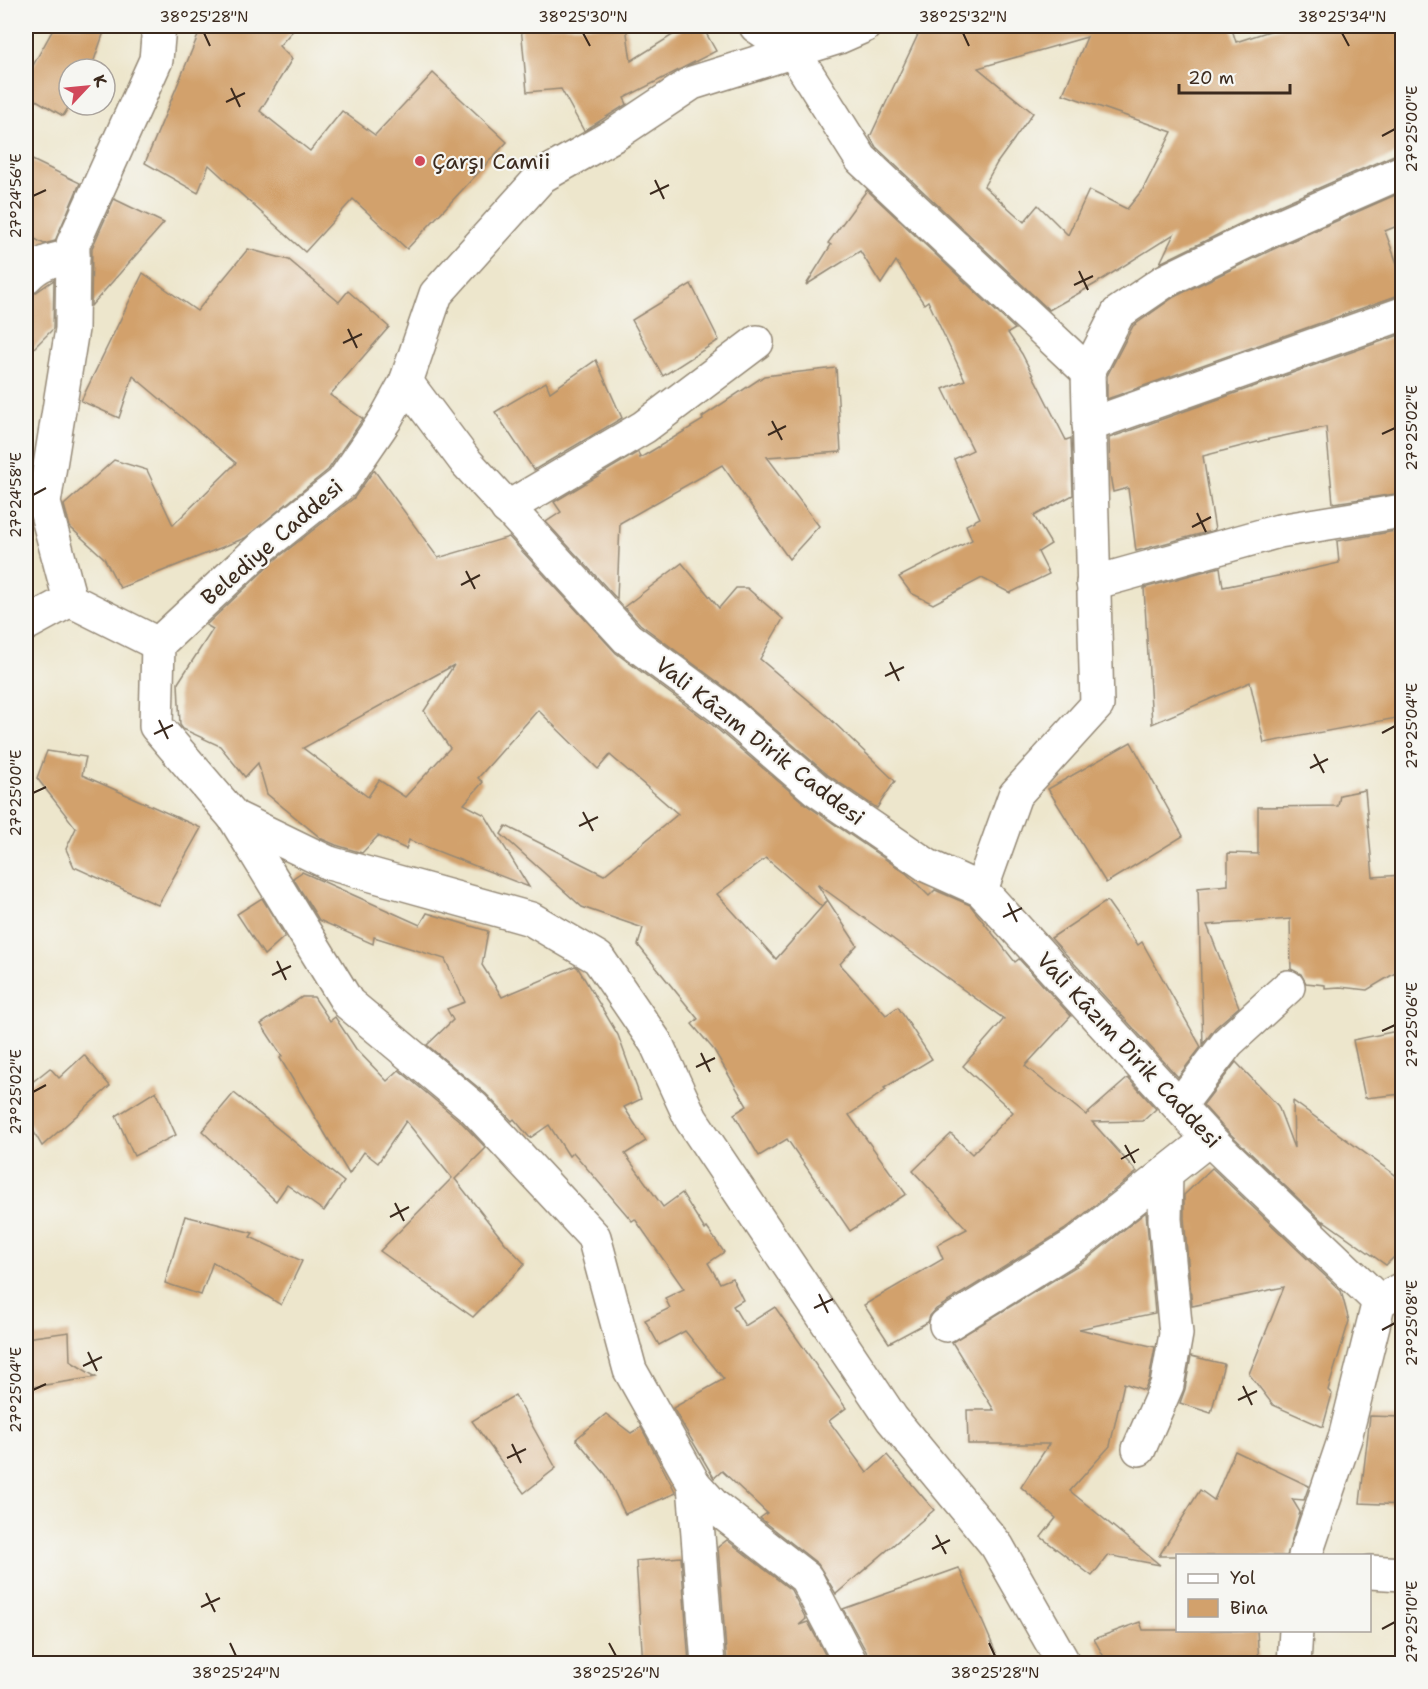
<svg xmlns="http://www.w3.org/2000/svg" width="1428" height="1689" font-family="'Shantell Sans',sans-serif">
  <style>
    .building { fill: #d2a16c; fill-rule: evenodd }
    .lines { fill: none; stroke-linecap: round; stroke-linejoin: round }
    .minor-casing { stroke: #948875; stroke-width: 36 }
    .tertiary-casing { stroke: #948875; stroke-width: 36 }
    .secondary-casing { stroke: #948875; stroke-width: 36 }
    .minor { stroke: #fff; stroke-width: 33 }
    .tertiary { stroke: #fff; stroke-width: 33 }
    .secondary { stroke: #fff; stroke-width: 33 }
    .ticks { fill: none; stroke: #3b2a1e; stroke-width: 2 }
    .poi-dot { fill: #d1495b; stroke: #f6f6f2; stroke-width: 2 }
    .labels { text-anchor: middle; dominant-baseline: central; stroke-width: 4.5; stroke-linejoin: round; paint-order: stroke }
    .poi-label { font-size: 22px; fill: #3b2a1e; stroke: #f6f6f2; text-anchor: start }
    .street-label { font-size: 22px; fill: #3b2a1e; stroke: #f6f6f2 }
    .neatline { fill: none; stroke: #3b2a1e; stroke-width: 2 }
    .ticks-label { font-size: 15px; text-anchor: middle; fill: #3b2a1e }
  </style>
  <rect width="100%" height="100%" fill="#f6f6f2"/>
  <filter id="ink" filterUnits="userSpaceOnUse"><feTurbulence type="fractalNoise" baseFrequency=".0167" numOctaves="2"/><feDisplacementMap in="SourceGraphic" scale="12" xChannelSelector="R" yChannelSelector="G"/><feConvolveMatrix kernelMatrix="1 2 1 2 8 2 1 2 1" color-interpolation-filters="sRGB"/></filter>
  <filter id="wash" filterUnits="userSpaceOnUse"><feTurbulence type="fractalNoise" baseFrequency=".008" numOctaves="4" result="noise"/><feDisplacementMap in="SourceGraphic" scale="24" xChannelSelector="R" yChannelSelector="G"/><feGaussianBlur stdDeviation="1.35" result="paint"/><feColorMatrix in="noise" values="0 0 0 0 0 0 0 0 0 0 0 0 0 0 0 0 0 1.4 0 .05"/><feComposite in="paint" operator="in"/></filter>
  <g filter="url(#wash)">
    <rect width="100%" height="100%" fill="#ede6cc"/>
    <g id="blocks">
      <g class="building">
        <path d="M55,26H106L91,69H69L70,105L63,116L26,94V78Z"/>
        <path d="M202,26H297L279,46L292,59L260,111L310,151L342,111L375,135L433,73L507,142L407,249L353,199L305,252L209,165L198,193L145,163Z"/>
        <path d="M521,26H626L631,61L687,26H702L716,51L624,98L627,104L584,131L561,89L527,92Z"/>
        <path d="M922,26H1231L1236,42L1285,26H1402V154L1394,155L1264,212L1160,263L1174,234L1095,284L1049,310L876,147L870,137ZM1087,37L1063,94L1172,132L1143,189L1127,209L1089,190L1068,235L1038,205L1024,222L984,186L997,163L1033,113L978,68Z"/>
        <path d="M26,157L80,183L55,241L44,244L26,234Z"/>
        <path d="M867,190L1015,329L1008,333L1022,354L1066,440L1071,438L1073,495L1034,516L1051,544L1038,552L1049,574L1010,593L982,578L933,604L911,593L899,577L972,540L966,525L980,518L954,459L973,450L943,389L965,380L928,301L924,304L896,261L881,284L860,251L806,285L831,245L828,243Z"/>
        <path d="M1402,192V224L1385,231L1402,277V296H1396L1107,399V376L1133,326L1174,297L1280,246Z"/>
        <path d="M114,199L164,223L91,306L92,248Z"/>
        <path d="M248,249L289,260L339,302L348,291L389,327L330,395L363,419L328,470L245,538L120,588L104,558L70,527L64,505L114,460L147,470L173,525L236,463L133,376L119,418L81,401L143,273L197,311Z"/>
        <path d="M54,280L53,329L26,356V295H32Z"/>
        <path d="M691,284L719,340L663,376L632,320Z"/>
        <path d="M1402,334V493L1333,503L1326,427L1269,439L1203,456L1215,530L1136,551L1128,488L1113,492L1110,475L1109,438Z"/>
        <path d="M596,360L622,418L534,470L495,412L546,382L550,392Z"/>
        <path d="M836,368L841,452L767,457L819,526L789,559L722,465L620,523L617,599L546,522L561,512L554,502L638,452L640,458L703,420L702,417L764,376Z"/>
        <path d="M374,470L438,558L509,537L616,653L710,723L805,804L907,874L929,896L935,890L970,905L1015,962L1019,959L1071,1016L1025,1066L1086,1115L1128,1078L1156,1109L1143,1121L1092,1122L1137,1172L1064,1230L936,1309L930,1316L928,1322L889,1343L864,1305L943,1259L937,1245L967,1229L913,1171L951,1134L972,1154L1013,1112L963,1066L1004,1019L817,884L857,945L840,964L886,1015L898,1007L932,1059L884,1088L886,1090L849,1115L906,1194L850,1231L787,1139L759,1156L734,1114L747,1106L714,1050L692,1024L698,1019L638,945L643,928L582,907L501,834L506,826L604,875L678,814L610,755L598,769L538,710L478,778L483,782L464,804L485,815L529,887L409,840L406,849L378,836L362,853L336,845L322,839L267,794L258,763L245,777L220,746L183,729L180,725L178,683L213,629L206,625L276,559L354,498ZM454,665L424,711L450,748L405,797L379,780L368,797L303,748ZM766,858L821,906L827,901L776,959L717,894Z"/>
        <path d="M1402,530V717L1264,743L1250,682L1152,724L1144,588L1220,567L1223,587L1312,569L1339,563L1337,541Z"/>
        <path d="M682,563L719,608L736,588H747L783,619L760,659L825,714L895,781L877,808L828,775L734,694L640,624L624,607Z"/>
        <path d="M1131,742L1183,836L1106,883L1048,789Z"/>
        <path d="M47,751L86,757L82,775L201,828L158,905L74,867L66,849L76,828L37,778Z"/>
        <path d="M1365,790L1373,877L1402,875V969L1367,990L1340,987L1325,988V985L1306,983L1301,974L1291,969L1290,919L1207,925L1239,1007L1215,1028L1203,1044L1198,888L1228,885V853L1258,854V807L1338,806L1340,795Z"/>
        <path d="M302,872L420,925L427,913L488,931L482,965L502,997L575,966L578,968L618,1035L641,1099L624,1107L646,1141L625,1154L663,1207L682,1193L705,1230L707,1228L724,1252L708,1263L720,1283L732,1278L743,1300L733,1306L745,1326L775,1307L846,1408L829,1421L867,1473L887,1455L934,1510L836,1594L818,1564L760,1518L767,1513L722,1471L714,1478L673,1408L724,1379L685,1331L659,1345L645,1320L670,1308L665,1298L684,1289L635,1219L632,1221L573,1152L569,1156L549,1125L530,1138L514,1119L512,1121L486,1094L427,1045L453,1020L447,1009L465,1002L445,959L374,937L373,944L319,920L293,878Z"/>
        <path d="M262,898L285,936L264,955L237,914Z"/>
        <path d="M1107,901L1138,945L1142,942L1201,1047L1178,1077L1051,938Z"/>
        <path d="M302,997H314L330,1021L335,1017L356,1049L387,1081L399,1070L461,1122L486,1148L455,1179L505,1243L525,1264L473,1317L380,1251L452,1178L406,1121L378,1163L364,1152L349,1174L280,1058L282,1056L261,1024Z"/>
        <path d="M1402,1030V1094L1365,1098L1353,1040Z"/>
        <path d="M84,1055L110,1086L42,1146L26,1118V1087L50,1068L59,1078Z"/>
        <path d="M1236,1062L1278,1106L1294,1148L1293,1101L1402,1180V1249L1386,1265L1324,1221V1223L1222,1126L1203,1105Z"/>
        <path d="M156,1091L176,1135L134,1156L116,1116Z"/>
        <path d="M234,1093L344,1182L324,1211L287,1185L276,1201L202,1131Z"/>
        <path d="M1212,1168L1341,1291L1349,1321L1328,1390L1332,1394L1323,1427L1273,1405L1249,1374L1284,1287L1192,1306L1184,1218V1195Z"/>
        <path d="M1146,1212L1155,1313L1079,1329L1155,1347L1149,1380L1144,1390L1124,1383L1110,1446L1070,1491L1160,1565L1108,1555L1092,1576L1041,1537L1056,1518L1021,1487L1049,1444H968L967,1410H994L952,1342L1085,1261Z"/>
        <path d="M185,1216L253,1233L250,1237L302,1261L281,1305L213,1262L201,1295L165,1283Z"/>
        <path d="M69,1332L70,1361L96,1377L26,1388V1338Z"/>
        <path d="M1191,1356L1224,1364L1211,1413L1180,1403L1185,1389Z"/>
        <path d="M515,1395L556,1468L524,1493L472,1421Z"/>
        <path d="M606,1414L631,1433L641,1427L676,1493L625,1514L606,1475L576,1439Z"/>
        <path d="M1370,1416L1402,1417V1505L1360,1503Z"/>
        <path d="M1235,1451L1309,1486L1304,1500L1292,1499L1300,1512L1287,1556H1159L1200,1490L1214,1500Z"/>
        <path d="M727,1540L791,1590L806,1619L799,1625L808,1622L830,1664H727L718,1547Z"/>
        <path d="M681,1557L689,1664H643L636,1561Z"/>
        <path d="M959,1568L1001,1664H870L868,1655L843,1609Z"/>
        <path d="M1140,1622L1143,1630H1257L1259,1664H1108L1094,1639Z"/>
      </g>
    </g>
  </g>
  <g filter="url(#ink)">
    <use href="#blocks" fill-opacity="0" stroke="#948875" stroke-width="1.5"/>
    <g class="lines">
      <g class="minor-casing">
        <g id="minor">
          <path d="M756,26L793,51L861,159L1088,372"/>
          <path d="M26,277C39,262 54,260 73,256"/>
          <path d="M1089,425L1402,314"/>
          <path d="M507,508L644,427L757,342"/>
          <path d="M1093,583L1279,531L1402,511"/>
          <path d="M70,600L158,644"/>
          <path d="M26,624L70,600L44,503L72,329L73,244L156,60L159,26"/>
          <path d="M234,817L348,1003L474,1108L594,1237L630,1370L694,1484L708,1664"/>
          <path d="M329,863L531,919L598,958L656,1043L691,1119L892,1419L997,1546L1064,1664"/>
          <path d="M981,890L1015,795L1097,705L1088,372L1118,313L1165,281L1272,229L1402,172"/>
          <path d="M1179,1106L1228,1042L1288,987"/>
          <path d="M946,1325L1075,1245L1166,1173"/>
          <path d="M1139,1449L1167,1385L1176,1334L1165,1219L1166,1173L1209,1139"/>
          <path d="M694,1484L714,1506L806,1578L851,1664"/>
          <path d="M1370,1572L1402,1574"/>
        </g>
      </g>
      <g class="tertiary-casing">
        <g id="tertiary">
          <path d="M1305,1556L1345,1438L1379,1301"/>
          <path d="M1294,1664L1296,1630"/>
        </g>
      </g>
      <g class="secondary-casing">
        <g id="secondary">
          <path d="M406,382L466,462L627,638L722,708L817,790L928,866L981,890L1209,1139L1379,1301L1402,1289"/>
          <path d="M329,863L234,817L156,726L158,644L264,545L342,483L385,420L406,382L436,294L542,176L614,135L692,83L839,37L864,26"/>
        </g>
      </g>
      <use href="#minor" class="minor"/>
      <use href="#tertiary" class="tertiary"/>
      <use href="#secondary" class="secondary"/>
    </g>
  </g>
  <path class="ticks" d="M204,33L210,46M583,33L590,46M963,33L969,46M1342,33L1349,46M231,88L240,107M226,102L245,93M1382,136L1395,129M655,180L664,199M650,194L669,185M33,196L46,190M1079,271L1088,290M1074,285L1093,276M348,329L357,348M343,343L362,334M772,421L782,440M1382,434L1395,428M768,435L786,426M33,495L46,488M1197,513L1206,532M1192,527L1211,517M466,571L475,589M461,585L480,575M890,662L899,681M885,676L904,667M159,720L168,739M1382,733L1395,726M154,734L173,725M1314,754L1324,773M1310,768L1328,759M33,793L46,787M583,812L593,831M579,826L598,817M1008,903L1017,922M1003,917L1022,908M277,961L286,980M272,975L291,966M1382,1031L1395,1025M701,1053L710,1072M696,1067L715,1058M33,1092L46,1085M1125,1145L1135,1163M1121,1159L1139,1149M395,1203L404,1221M390,1217L409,1207M819,1294L828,1313M814,1308L833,1299M1382,1330L1395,1323M88,1352L97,1371M83,1366L102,1357M1243,1386L1252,1405M33,1390L46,1384M1238,1400L1257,1391M512,1444L521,1463M507,1458L526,1449M936,1535L946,1554M932,1549L950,1540M206,1593L215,1612M201,1607L220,1598M1382,1629L1395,1622M230,1643L236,1656M609,1643L616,1656M989,1643L995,1656"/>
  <circle class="poi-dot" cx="420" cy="161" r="6"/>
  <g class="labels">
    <g class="poi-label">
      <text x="432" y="161">Çarşı Camii</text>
    </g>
    <g class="street-label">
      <text transform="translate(272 542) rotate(-41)">Belediye Caddesi</text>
      <text transform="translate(760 741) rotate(38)">Vali Kâzım Dirik Caddesi</text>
      <text transform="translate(1129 1050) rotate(47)">Vali Kâzım Dirik Caddesi</text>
    </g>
  </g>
  <rect width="1428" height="1689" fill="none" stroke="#f6f6f2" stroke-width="66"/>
  <rect x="1176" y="1554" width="195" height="78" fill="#f6f6f2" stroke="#aba49d" stroke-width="1.5"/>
  <rect x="1188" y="1574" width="30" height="9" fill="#ffffff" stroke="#aba49d" stroke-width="1.5"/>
  <text x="1230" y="1584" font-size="18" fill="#3b2a1e">Yol</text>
  <rect x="1188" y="1599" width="30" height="18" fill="#d2a16c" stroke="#aba49d" stroke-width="1.5"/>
  <text x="1230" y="1614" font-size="18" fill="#3b2a1e">Bina</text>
  <g transform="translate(87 87) rotate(64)"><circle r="28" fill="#f6f6f2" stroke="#aba49d" stroke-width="1.5"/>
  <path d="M0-4.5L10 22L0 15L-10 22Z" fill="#d1495b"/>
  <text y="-9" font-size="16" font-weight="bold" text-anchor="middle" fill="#3b2a1e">K</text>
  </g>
  <path d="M1179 84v9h111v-9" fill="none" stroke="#3b2a1e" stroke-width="3"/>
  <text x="1188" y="84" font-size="18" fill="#3b2a1e" stroke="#f6f6f2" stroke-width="4.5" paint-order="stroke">20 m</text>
  <rect x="33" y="33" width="1362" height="1623" class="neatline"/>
  <g class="ticks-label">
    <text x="204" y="22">38°25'28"N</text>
    <text x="583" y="22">38°25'30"N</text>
    <text x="963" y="22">38°25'32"N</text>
    <text x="1342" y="22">38°25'34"N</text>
    <text transform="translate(1412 129) rotate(-90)" y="5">27°25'00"E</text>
    <text transform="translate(16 196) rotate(-90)" y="5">27°24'56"E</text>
    <text transform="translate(1412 428) rotate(-90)" y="5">27°25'02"E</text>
    <text transform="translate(16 495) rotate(-90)" y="5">27°24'58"E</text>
    <text transform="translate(1412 726) rotate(-90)" y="5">27°25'04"E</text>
    <text transform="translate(16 793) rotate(-90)" y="5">27°25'00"E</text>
    <text transform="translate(1412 1025) rotate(-90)" y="5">27°25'06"E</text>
    <text transform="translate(16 1092) rotate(-90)" y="5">27°25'02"E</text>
    <text transform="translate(1412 1323) rotate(-90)" y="5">27°25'08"E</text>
    <text transform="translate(16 1390) rotate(-90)" y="5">27°25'04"E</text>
    <text transform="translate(1412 1622) rotate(-90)" y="5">27°25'10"E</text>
    <text x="236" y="1678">38°25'24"N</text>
    <text x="616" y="1678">38°25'26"N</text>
    <text x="995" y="1678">38°25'28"N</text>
  </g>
</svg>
